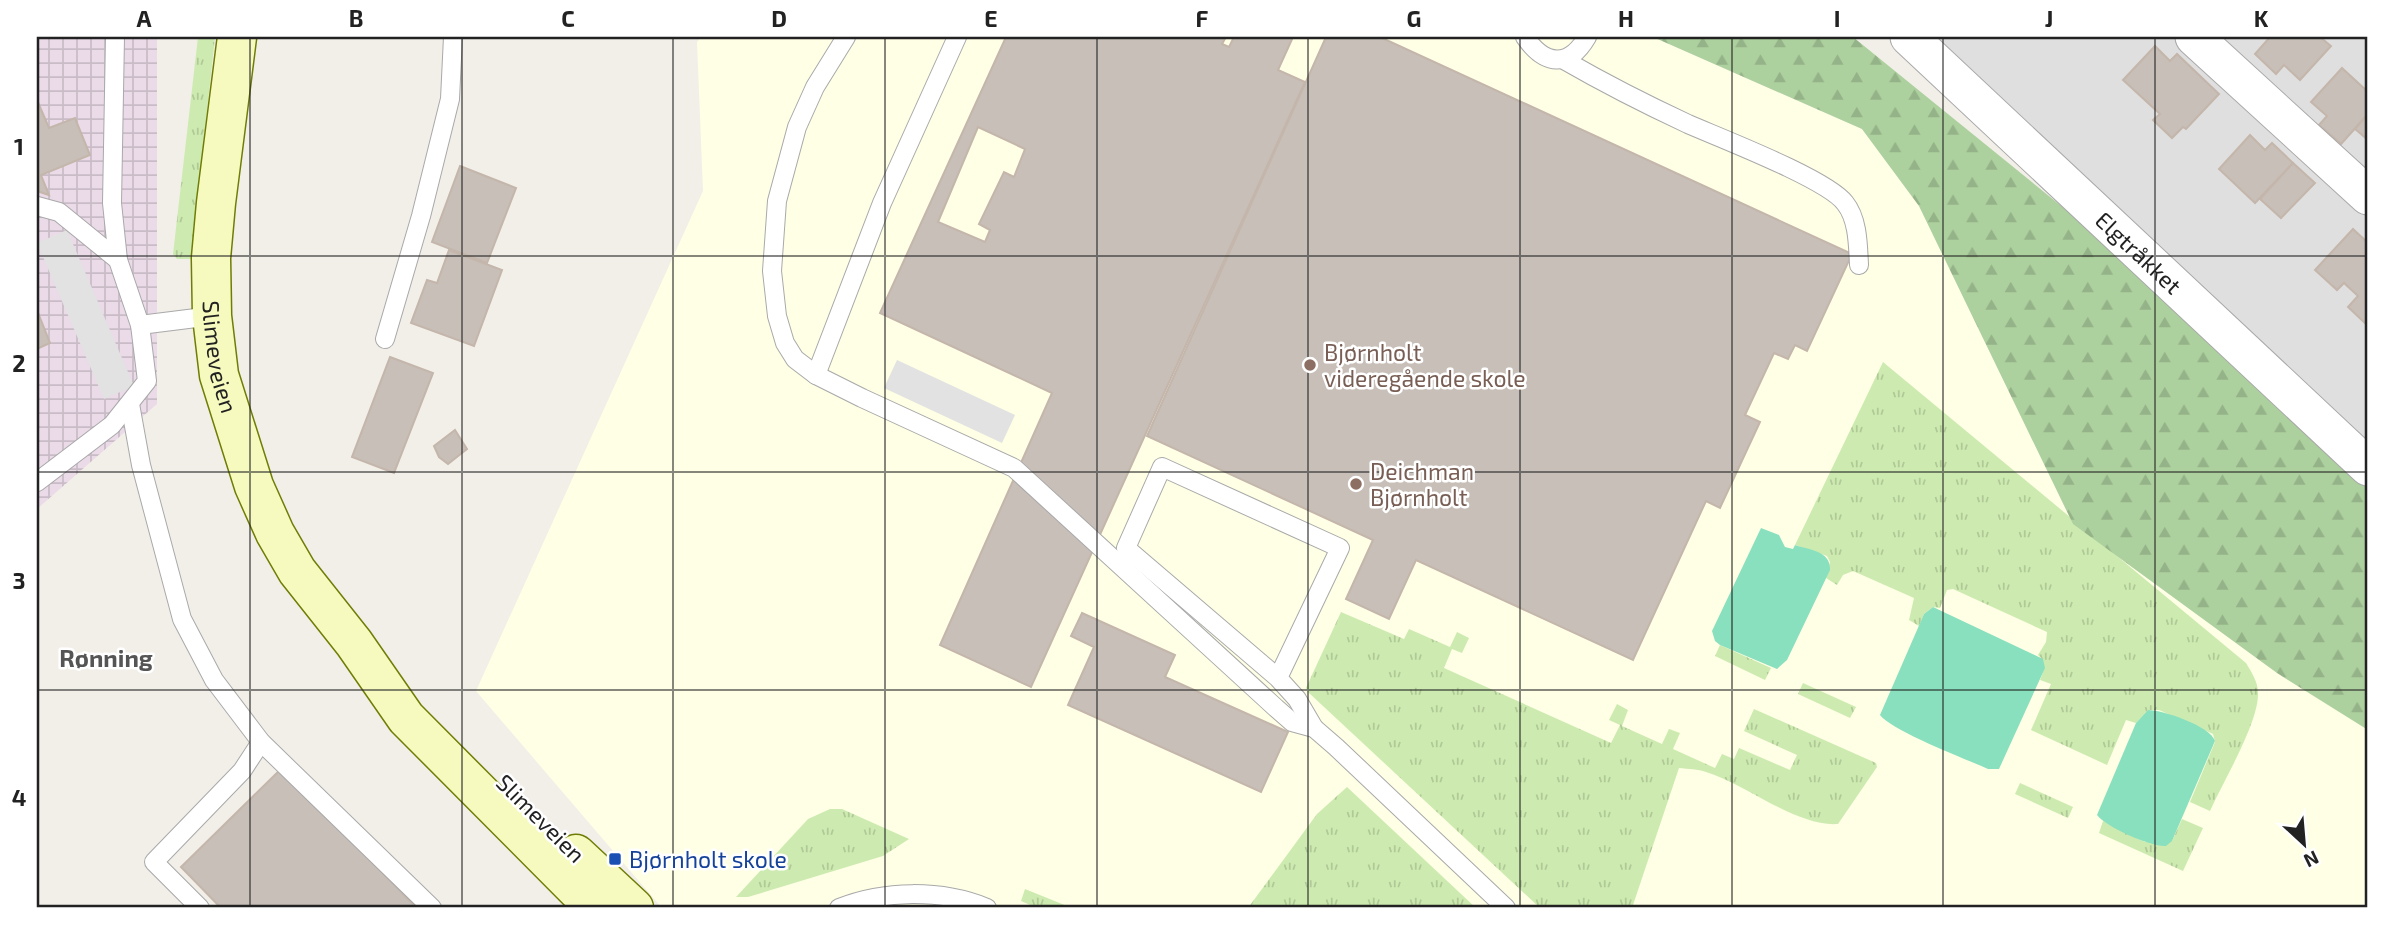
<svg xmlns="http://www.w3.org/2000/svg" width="2405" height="945" font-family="'Exo 2',sans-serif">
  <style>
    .residential { fill: #e0dfdf }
    .industrial { fill: url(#industrial-grid) }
    .education { fill: #ffffe5 }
    .grass { fill: url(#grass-tufts) }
    .forest { fill: url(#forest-firs) }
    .pitch { fill: #88e0be }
    .parking { fill: #e2e2e2 }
    .building { fill: #c7bfb8; stroke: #c4b6ab; stroke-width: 2; fill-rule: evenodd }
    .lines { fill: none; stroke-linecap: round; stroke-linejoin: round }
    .lane-casing { stroke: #a9a9a9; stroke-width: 20 }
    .street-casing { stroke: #a9a9a9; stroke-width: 39 }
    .secondary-casing { stroke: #707d05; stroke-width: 41 }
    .lane { stroke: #fff; stroke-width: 18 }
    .street { stroke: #fff; stroke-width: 37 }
    .secondary { stroke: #f7fabf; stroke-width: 38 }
    .grid { fill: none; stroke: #222; stroke-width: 2; stroke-opacity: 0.55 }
    .education-dot { fill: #8d6e63; stroke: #fff; stroke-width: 2.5 }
    .transit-dot { fill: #1a4fb4; stroke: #fff; stroke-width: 2.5 }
    .labels { text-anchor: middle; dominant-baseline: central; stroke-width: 5; stroke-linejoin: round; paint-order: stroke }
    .street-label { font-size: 23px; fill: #222; stroke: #fff }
    .education-label { font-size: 23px; fill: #785e54; stroke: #fff; text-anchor: start }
    .transit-label { font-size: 23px; fill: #164399; stroke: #fff; text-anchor: start }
    .neighbourhood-label { font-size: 24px; font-weight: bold; fill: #555; stroke: #fff }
    .neatline { fill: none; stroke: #222; stroke-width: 2.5 }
    .grid-label { font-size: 23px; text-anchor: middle; font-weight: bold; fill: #222 }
  </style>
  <defs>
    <pattern id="industrial-grid" width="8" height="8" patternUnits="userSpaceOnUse" patternTransform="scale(1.75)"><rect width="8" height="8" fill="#ebdbe8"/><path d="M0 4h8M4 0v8" fill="none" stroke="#c9bcc7"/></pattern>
    <pattern id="grass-tufts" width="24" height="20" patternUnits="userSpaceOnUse" patternTransform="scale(1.75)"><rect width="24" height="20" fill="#cdebb0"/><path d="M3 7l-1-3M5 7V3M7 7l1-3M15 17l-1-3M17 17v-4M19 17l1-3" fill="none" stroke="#b0c997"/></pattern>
    <pattern id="forest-firs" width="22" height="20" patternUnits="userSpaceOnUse" patternTransform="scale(1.75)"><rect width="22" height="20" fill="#add19e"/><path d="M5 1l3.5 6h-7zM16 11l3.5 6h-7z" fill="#95b388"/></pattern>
  </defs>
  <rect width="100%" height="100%" fill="#f2efe9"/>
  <path class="residential" d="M1919,37H2368V477Z"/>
  <path class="industrial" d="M37,37H157V404L37,509Z"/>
  <path class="education" d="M701,37H1653L1862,129L1919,206L2073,524L2266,665L2368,729V908H662L476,691L703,191L697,42Z"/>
  <g class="grass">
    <path d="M198,37H215L191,259H177L173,254Z"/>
    <path d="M1883,362L2246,663C2252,673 2258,682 2258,693C2259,722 2223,782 2210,811L2190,802L2215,742L2213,734L2159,710H2148L2136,723L2126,720L2107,765L2031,730L2051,684L2040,680C2044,670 2047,663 2038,655L2046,642L2047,632L1953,589L1947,590L1940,608L1933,607L1924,614L1919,626L1909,620L1914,598L1853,571L1843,575L1837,585L1826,578L1830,562L1827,556L1795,545Z"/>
    <path d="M1341,612L1404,639L1409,629L1450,647L1457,632L1469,638L1462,653L1452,649L1444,668L1611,743L1620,725L1609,720L1617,704L1628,710L1622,726L1662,744L1669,729L1680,733L1673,749L1715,768L1722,754L1734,759L1739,748L1790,770L1797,755L1744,731L1754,709L1876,763L1877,767L1838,824C1796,827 1746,784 1706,772C1698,769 1688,769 1679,768L1632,908H1540L1309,693L1306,688Z"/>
    <path d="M1720,645L1771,668L1765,680L1715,656Z"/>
    <path d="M1803,683L1856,707L1850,718L1798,694Z"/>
    <path d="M2020,783L2073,807L2068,818L2015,794Z"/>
    <path d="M1347,787L1476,908H1248L1317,814Z"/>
    <path d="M830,809H842L909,839L883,856L748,897H736L808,819Z"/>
    <path d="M2182,819L2203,828L2183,871L2099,833L2103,821L2145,842L2172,841Z"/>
    <path d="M1025,889L1072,908H1037L1021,901Z"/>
  </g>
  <path class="forest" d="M1653,37H1853L2261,368L2368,474V730L2277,673L2073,524L1919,206L1862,129Z"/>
  <g class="pitch">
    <path d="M1761,528L1779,535L1785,547L1793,549L1795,545C1810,550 1831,551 1830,570L1787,660L1777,669L1720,645L1715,641L1712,631Z"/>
    <path d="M1933,607L2043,659L2045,668L1999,769H1988C1966,759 1892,731 1880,715L1924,614Z"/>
    <path d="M2148,710C2163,710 2210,726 2215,741L2172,841L2166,846C2151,847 2106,827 2097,815L2136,723Z"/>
  </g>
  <g class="parking">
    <path d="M67,230L134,386L104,399L37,243Z"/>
    <path d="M897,360L1015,415L1002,443L884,388Z"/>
  </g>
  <g class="building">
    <path d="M1006,37H1226L1222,44L1229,47L1234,37H1293L1278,70L1305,82L1031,687L940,645L1052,393L880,313ZM978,127L1025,149L1014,177L1004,172L979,224L990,230L985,242L938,222Z"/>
    <path d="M1326,37H1380L1852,254L1807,351L1795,345L1788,359L1774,353L1745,415L1760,422L1720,508L1706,501L1633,660L1416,560L1389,619L1346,599L1373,540L1147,436Z"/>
    <path d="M2270,37H2320L2331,46L2300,80L2284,65L2276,74L2255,54Z"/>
    <path d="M2155,46L2170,61L2177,54L2219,94L2186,129L2183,127L2172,138L2153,120L2160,114L2123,80Z"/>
    <path d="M2342,68L2368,92V114L2341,144L2319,125L2327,116L2311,102Z"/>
    <path d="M37,100L49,128L75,118L90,155L41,175L49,195L37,191Z"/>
    <path d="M2368,114V140L2355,129Z"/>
    <path d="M2250,135L2265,150L2272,143L2293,163L2255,203L2219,169Z"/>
    <path d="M2293,163L2315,183L2281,218L2260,199Z"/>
    <path d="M460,166L516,188L487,263L432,242Z"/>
    <path d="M2353,229L2368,243V326L2348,307L2358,296L2344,283L2337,290L2315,270Z"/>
    <path d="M449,250L502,270L474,346L411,323L427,280L437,283Z"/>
    <path d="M37,310L50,343L37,349Z"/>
    <path d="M390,357L433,373L394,473L352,457Z"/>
    <path d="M455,430L467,449L448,464L439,457L434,446Z"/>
    <path d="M1082,613L1175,655L1165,677L1288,732L1261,792L1068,705L1094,647L1071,636Z"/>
    <path d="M281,769L417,908H221L181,867Z"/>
  </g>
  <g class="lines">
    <g class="lane-casing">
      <g id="lane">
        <path d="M846,37L815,87L797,127L777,201L772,271L777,316L785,343L795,359L816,375L862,398L1014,468L1276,708L1292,722L1314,728L1336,747L1506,908"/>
        <path d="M1525,37C1545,66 1569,68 1587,37"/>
        <path d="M1564,60C1604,83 1645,104 1688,124C1720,138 1827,179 1845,203C1858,219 1858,245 1859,265"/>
        <path d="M37,206L59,212L118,260"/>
        <path d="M140,325L212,316"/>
        <path d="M385,339L421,216L450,99L453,37"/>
        <path d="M816,375L882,203L957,37"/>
        <path d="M130,404L141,465L182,619L214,680L261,742L432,908"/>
        <path d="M37,482L112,425L147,381L140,325L118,260L112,203L115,37"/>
        <path d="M1278,678L1340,548L1162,467L1126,548L1278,678L1297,699L1314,728"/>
        <path d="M200,908L154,862L242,771L261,742"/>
        <path d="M839,908C884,890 941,889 987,908"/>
      </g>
    </g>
    <g class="street-casing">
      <g id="street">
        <path id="s1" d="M1909,37L2368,467"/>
        <path d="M2194,37L2368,196"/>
      </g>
    </g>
    <g class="secondary-casing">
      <g id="secondary">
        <path id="s2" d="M237,37L216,203L211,258L212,316L219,375L254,486L275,533L297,571L354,643L406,718L595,908"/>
        <path d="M576,854L634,908"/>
      </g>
    </g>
    <use href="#lane" class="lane"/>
    <use href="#street" class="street"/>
    <use href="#secondary" class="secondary"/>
  </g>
  <path class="grid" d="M250,37V908M462,37V908M673,37V908M885,37V908M1097,37V908M1308,37V908M1520,37V908M1732,37V908M1943,37V908M2155,37V908M37,256H2368M37,472H2368M37,690H2368"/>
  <g class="education-dot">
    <circle cx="1310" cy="365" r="7"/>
    <circle cx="1356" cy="484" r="7"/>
  </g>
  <rect class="transit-dot" x="608" y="852" width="14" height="14" rx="3.5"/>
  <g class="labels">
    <g class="street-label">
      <text stroke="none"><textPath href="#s1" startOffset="315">Elgtråkket</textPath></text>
      <text stroke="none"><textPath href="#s2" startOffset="322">Slimeveien</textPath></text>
      <text transform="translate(541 818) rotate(45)">Slimeveien</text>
    </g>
    <g class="education-label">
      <text x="1324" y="352">Bjørnholt<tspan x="1324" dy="26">videregående skole</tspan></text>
      <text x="1370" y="471">Deichman<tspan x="1370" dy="26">Bjørnholt</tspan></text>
    </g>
    <g class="transit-label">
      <text x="629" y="859">Bjørnholt skole</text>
    </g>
    <g class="neighbourhood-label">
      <text x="106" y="657">Rønning</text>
    </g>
  </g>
  <rect width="2405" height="945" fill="none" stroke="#ffffff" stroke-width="77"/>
  <g transform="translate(2304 844) rotate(154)" stroke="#ffffff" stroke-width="5" paint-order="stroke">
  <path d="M0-5L12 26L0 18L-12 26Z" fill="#222222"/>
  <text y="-10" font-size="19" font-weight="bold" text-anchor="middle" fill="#222222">N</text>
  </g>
  <rect x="38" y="38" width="2328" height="868" class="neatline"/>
  <g class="grid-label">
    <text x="144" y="27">A</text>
    <text x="356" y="27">B</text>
    <text x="568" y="27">C</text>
    <text x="779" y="27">D</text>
    <text x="991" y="27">E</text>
    <text x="1202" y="27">F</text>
    <text x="1414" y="27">G</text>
    <text x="1626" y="27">H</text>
    <text x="1837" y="27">I</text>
    <text x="2049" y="27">J</text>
    <text x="2261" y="27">K</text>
    <text x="19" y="155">1</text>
    <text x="19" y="372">2</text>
    <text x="19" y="589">3</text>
    <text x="19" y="806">4</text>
  </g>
</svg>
